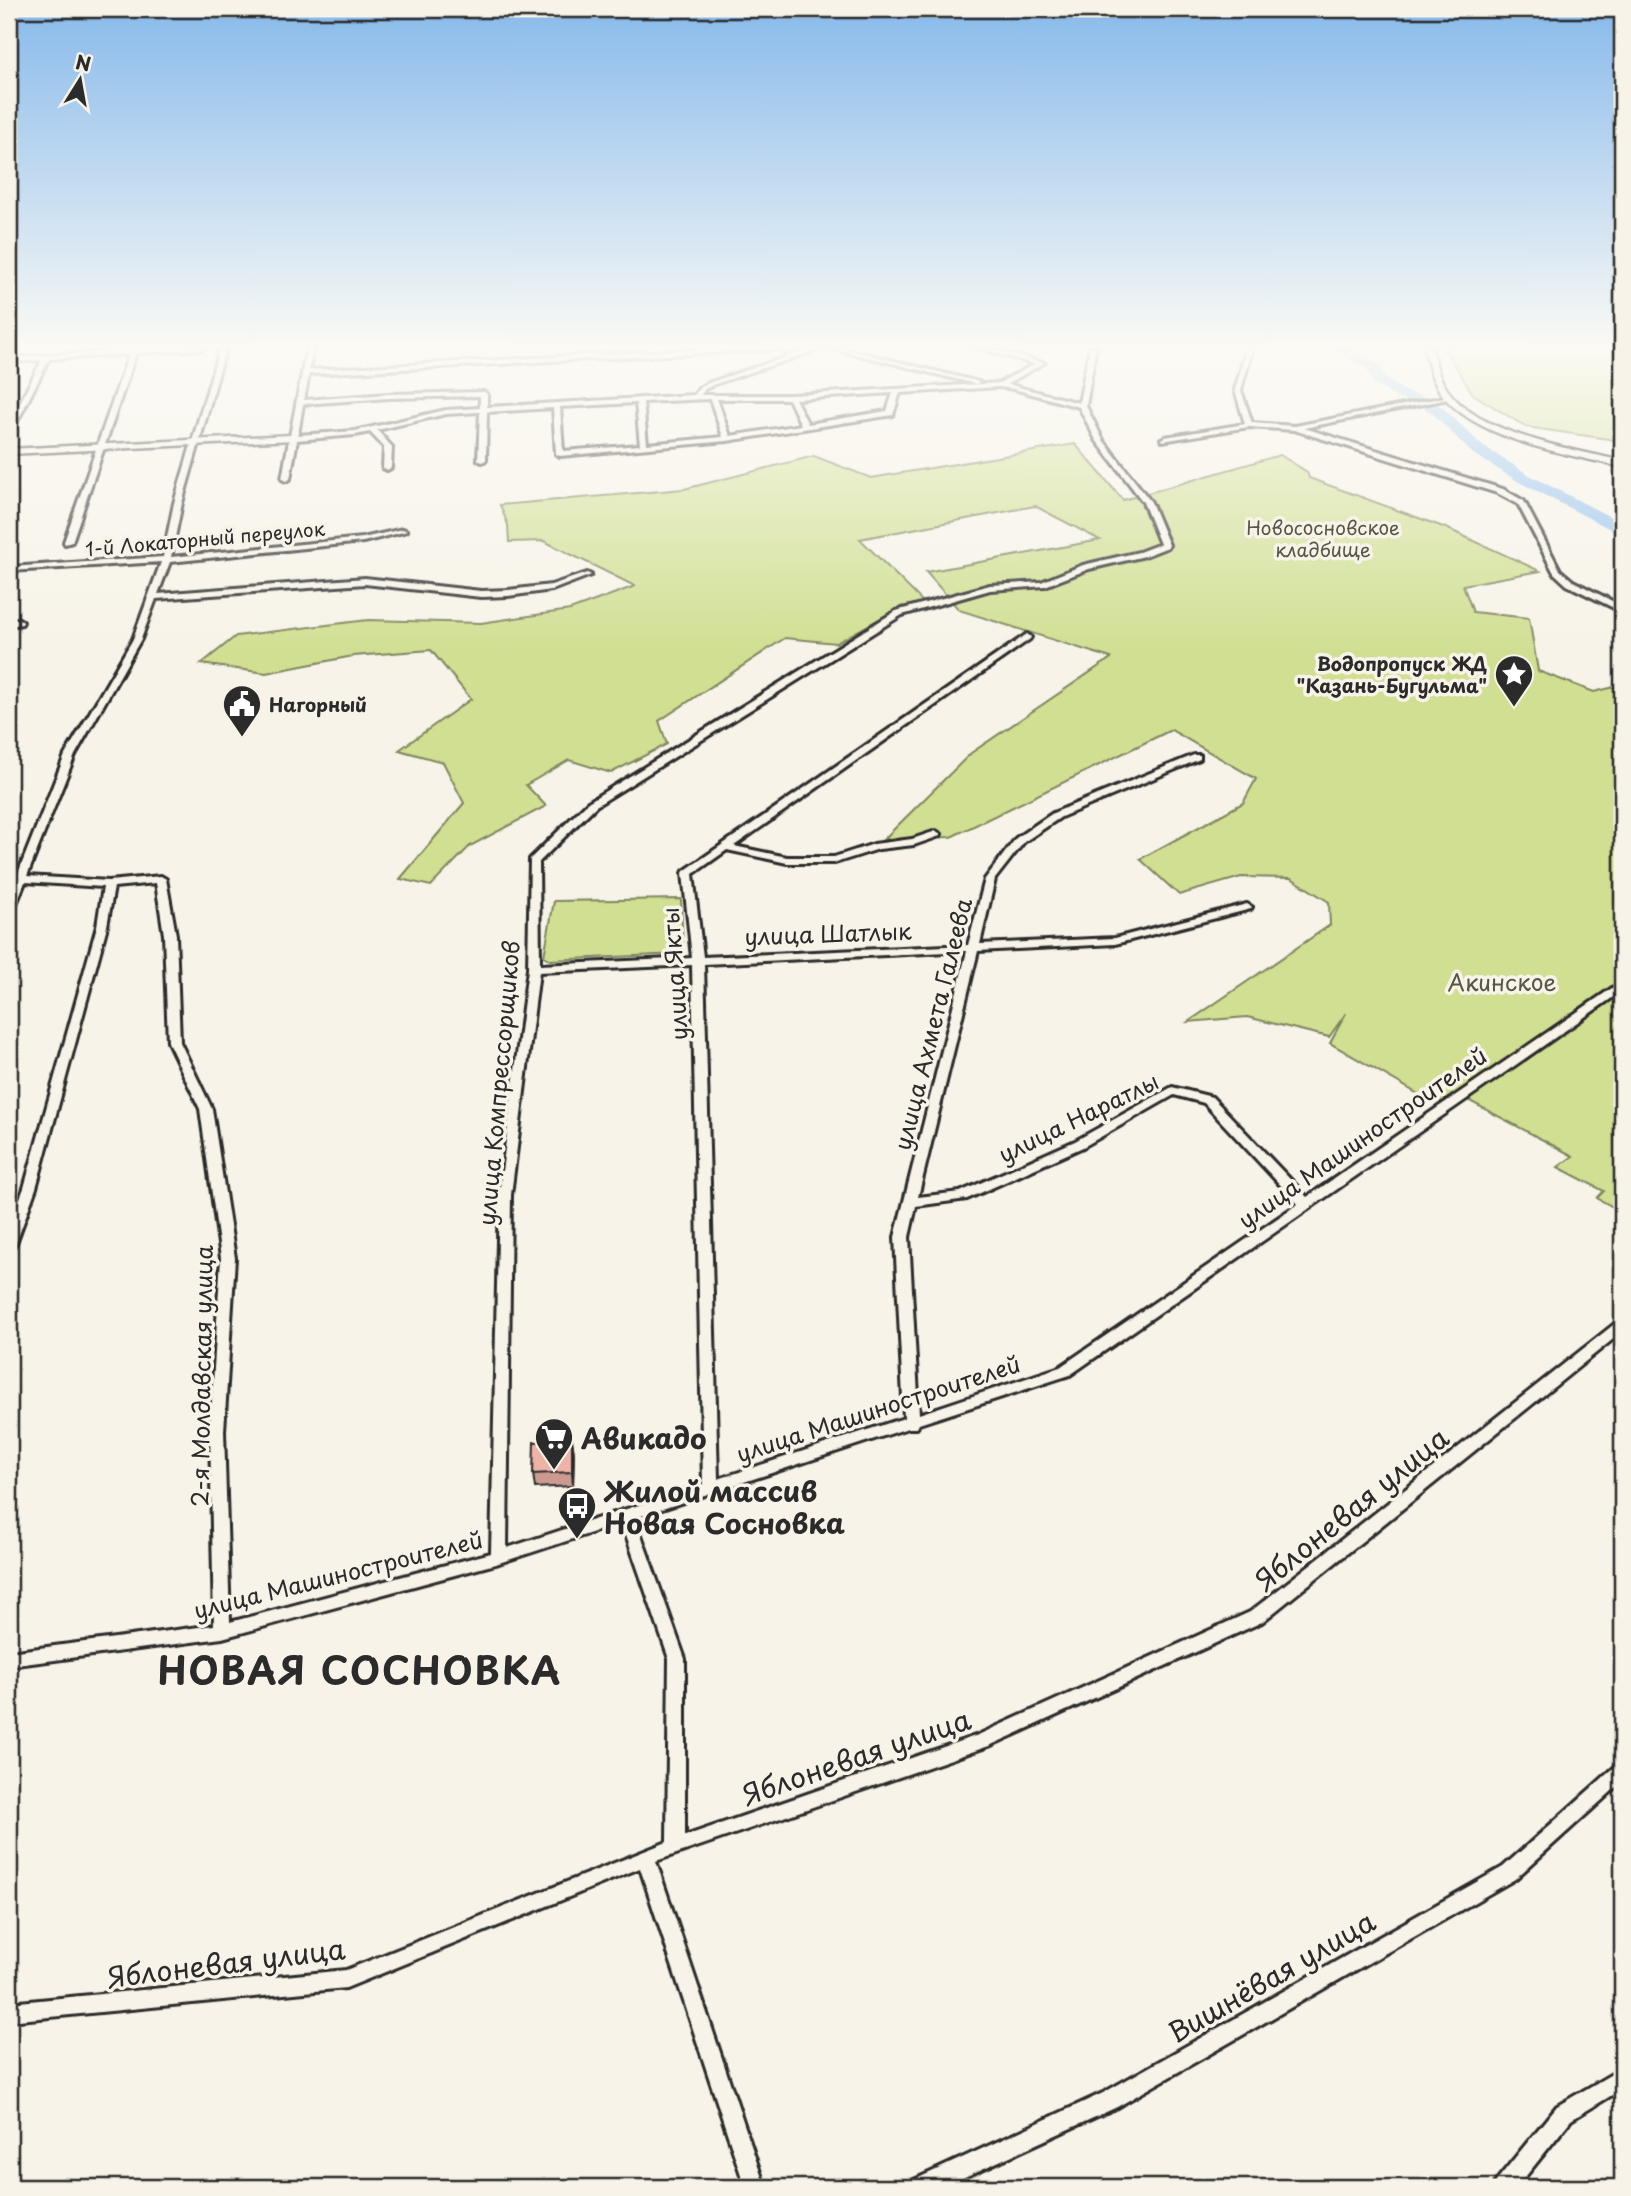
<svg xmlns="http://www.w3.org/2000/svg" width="1631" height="2196" font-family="'Playpen Sans',sans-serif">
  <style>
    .green { fill: #d0df92; stroke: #7e855e; stroke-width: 2 }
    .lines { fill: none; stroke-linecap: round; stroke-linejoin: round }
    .river { fill: #96c1ef; fill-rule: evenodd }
    .minor-casing { stroke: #2b2b2b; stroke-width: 6 }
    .tertiary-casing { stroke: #2b2b2b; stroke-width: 5 }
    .minor { fill: #f7f3e8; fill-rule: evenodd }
    .tertiary { fill: #f7f3e8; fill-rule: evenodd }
    .wall { fill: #cc9a90; stroke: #2b2b2b; stroke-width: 2 }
    .shaded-wall { fill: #a67d75; stroke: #2b2b2b; stroke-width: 2 }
    .building { fill: #edb3a7; stroke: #2b2b2b; stroke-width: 2 }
    .labels { text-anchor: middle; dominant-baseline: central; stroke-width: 7; stroke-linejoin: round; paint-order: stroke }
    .far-park-label { font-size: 19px; fill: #545845; stroke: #f7f3e8 }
    .far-street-label { font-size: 19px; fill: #2b2b2b; stroke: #f7f3e8 }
    .far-poi-label { font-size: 19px; font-weight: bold; fill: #2b2b2b; stroke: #f7f3e8; text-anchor: end }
    .street-label { font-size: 23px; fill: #2b2b2b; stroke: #f7f3e8 }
    .park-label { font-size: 23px; fill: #545845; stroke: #f7f3e8 }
    .near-poi-label { font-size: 28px; font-weight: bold; fill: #2b2b2b; stroke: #f7f3e8; text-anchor: start }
    .near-street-label { font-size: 28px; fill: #2b2b2b; stroke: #f7f3e8 }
    .near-district-label { font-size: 37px; font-weight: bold; letter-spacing: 2px; fill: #2b2b2b; stroke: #f7f3e8 }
  </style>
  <rect width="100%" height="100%" fill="#f7f3e8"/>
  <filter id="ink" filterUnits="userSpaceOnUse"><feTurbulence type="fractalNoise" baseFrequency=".0143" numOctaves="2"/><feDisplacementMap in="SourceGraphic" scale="14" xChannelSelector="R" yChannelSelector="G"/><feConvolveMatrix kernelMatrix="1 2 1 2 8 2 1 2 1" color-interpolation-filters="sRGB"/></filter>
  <g filter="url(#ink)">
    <g class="green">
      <path d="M1443,347H1622V441L1526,427L1473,394Z"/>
      <path d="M1075,444L1123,500L1280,455L1307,472L1309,478L1446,528L1540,571L1463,585L1473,612L1529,618L1538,671L1594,692L1622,685V1212L1597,1198L1604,1191L1558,1167L1573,1156L1468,1100L1432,1102L1330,1043L1346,1013L1329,1037L1247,1017L1188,1022L1330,925L1329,902L1291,878L1241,877L1179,895L1140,859L1243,803L1256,779L1171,730L951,837L884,839L971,753L1111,658L959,610L926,572L1100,540L1035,506L860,539L929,608L902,606L836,643L785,638L659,721L667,744L611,773L569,760L526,785L546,806L470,846L431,886L400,879L464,803L443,762L399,750L471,699L431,650L353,656L266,673L201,664L236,636L368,620L481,623L570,610L635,586L544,541L509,542L508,525L500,505L684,489L814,456L871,478Z"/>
      <path d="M681,899L683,950L678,954L550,960L544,956L554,901Z"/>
    </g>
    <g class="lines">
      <path class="river" d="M1331,347H1348L1380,365L1385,378L1405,391L1428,398L1442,407L1484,447L1531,476L1622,523V535L1519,482L1472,453L1432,413L1418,404L1395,397L1373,383L1368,370Z"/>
      <g class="minor-casing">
        <g id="minor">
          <path d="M174,347H206L203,349L136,353L72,542L65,544L64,542L129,354L49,359L13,430L9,432V424L42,360L9,362V358Z"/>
          <path d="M220,347H226L182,503L171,557L363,538L403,529L407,531L363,542L170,562L158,594L365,578L481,591L508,590L551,585L587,573L591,575L552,590L508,596L481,597L365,584L156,599L141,639L75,755L27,876L109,881L161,876L166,879L176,935L180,1042L212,1109L235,1258L224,1431L230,1622L491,1553L499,1195L528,969L530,859L588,802L896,611L990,585L1041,582L1083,565L1139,552L1160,544L1143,502L1096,440L1079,407L1014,389L999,387L900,393L893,415L727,441L560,456L556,454L553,408L487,412L486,460L482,462L478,460L480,412L446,414L377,430L392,447L391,468L387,470L383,468L384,447L370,432L355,435L297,440L290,479L286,481L282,479L289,440L287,438L290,436L307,347H313L309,370L743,347H783L780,349L309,374L304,400L389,394L484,392L487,394V407L694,395L700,387L711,382L816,347H826L715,384L705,389L701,395H791L999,383L1035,364L974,347H985L1044,363L1007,384L1079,403L1090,347H1096L1086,406L1103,440L1151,502L1169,545L1168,547L1145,556L1089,569L1045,586L990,590L902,615L596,806L539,862L540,965L692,958L683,873L684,871L1027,634L1031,637L1030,639L734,846L787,857H834L874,844L912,839L936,831L941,834L940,836L914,845L879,849L835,863H787L727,850L693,874L703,957L968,945L985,879L1016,838L1053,813L1194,755H1200V759L1061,817L1024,842L995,879L980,944L1115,938L1247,904L1252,907L1251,909L1115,944L978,951L918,1197L960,1192L1075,1141L1172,1087L1212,1097L1307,1197L1618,984L1622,983V991L1070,1375L919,1424L917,1428H908L635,1518L685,1659V1836L978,1735L1250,1612L1617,1322L1622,1320V1332L1262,1622L989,1746L656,1861L765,2187H745L640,1868L346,1988L9,2021V2003L346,1970L667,1842L669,1659L622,1523L499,1563L222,1638L9,1666V1652L214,1625L210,1431L221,1258L200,1109L168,1042L164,935L156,883L114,887L107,926L36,1188L16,1243L14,1246L9,1247V1226L24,1188L97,926L103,887L25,882L14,909L9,912V896L65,755L133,639L161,562L9,571V567L163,557L174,503ZM893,393L887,411L808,424L795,399ZM480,396V408L446,410L355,431L298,435L303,404L389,398ZM710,399L723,437L647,444L643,402ZM717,399H789L801,425L730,436ZM636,403L640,445L563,451L560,407ZM967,951L895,1237L904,1418L718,1479L704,964ZM692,965L703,1484L507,1548L511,1195L539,972ZM1174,1095L1204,1103L1298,1204L1060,1367L919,1414L909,1237L916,1206L967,1199L1083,1147Z"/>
          <path d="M827,347H838L979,382L976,384Z"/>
          <path d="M1247,347H1253L1241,390L1252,423L1295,426L1450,396L1451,397L1448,399L1304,428L1503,489L1524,501L1560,570L1573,581L1622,606V612L1567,585L1554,573L1518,504L1497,493L1294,430L1249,427L1162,441L1161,439L1165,437L1245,424L1235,390Z"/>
          <path d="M19,619L23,622L22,624L9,626V620Z"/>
          <path d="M1622,1764V1782L1515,1879L1117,2107L943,2187H911L914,2180L1103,2093L1503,1867L1616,1766Z"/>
          <path d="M1622,2068V2089L1571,2120L1517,2187H1494L1497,2180L1557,2106Z"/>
        </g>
      </g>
      <g class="tertiary-casing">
        <g id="tertiary">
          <path d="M1424,347H1432C1435,362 1439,380 1449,392C1481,435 1572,449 1622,461V467C1568,454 1481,441 1444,397C1432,383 1428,364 1424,347Z"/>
          <path d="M291,435L294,436V440L9,454V449Z"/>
        </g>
      </g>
      <use href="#minor" class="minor"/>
      <use href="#tertiary" class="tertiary"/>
    </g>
    <path class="wall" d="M572,1440L574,1454L573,1486L535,1488L533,1474Z"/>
    <path class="shaded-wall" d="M572,1440L574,1454L573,1486L572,1472Z"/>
    <path class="building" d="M572,1440V1472L533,1474L534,1442Z"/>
  </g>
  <linearGradient id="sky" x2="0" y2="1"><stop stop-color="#87b9eb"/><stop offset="0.53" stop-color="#fbfaf5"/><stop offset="1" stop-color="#fbfaf5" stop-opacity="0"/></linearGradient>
  <rect width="1631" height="654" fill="url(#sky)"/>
  <defs>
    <g id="sight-pin" transform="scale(2.0125)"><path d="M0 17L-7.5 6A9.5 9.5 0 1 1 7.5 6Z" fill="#2b2b2b" stroke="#f7f3e8"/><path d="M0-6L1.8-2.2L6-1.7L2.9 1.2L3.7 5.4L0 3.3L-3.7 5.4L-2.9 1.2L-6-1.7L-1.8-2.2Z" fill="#fff"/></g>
    <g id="civic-pin" transform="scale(2.0125)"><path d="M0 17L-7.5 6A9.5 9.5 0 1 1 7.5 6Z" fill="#2b2b2b" stroke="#f7f3e8"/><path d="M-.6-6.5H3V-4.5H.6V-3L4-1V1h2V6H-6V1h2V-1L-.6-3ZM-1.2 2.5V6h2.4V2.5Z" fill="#fff"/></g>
    <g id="supermarket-pin" transform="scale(2.0125)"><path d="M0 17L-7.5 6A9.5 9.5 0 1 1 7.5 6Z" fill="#2b2b2b" stroke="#f7f3e8"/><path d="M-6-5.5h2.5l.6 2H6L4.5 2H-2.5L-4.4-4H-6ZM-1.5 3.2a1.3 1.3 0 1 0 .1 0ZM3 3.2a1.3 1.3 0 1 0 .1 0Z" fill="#fff"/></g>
    <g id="bus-pin" transform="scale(2.0125)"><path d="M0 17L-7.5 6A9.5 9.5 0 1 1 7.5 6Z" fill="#2b2b2b" stroke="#f7f3e8"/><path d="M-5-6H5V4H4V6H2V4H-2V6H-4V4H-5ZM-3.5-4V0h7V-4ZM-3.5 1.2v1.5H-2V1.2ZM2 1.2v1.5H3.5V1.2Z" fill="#fff"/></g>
  </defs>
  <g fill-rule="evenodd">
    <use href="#sight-pin" x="1514" y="674"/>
    <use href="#civic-pin" x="242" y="704"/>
    <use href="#supermarket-pin" x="554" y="1437"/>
    <use href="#bus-pin" x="577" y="1506"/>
  </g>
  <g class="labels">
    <g class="far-park-label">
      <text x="1323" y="527">Новососновское<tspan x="1323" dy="22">кладбище</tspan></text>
    </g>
    <g class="far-street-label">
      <text transform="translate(205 538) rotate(-5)">1-й Локаторный переулок</text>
    </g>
    <g class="far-poi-label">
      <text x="1487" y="663">Водопропуск ЖД<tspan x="1487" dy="22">"Казань-Бугульма"</tspan></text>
      <text x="269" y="704" text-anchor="start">Нагорный</text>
    </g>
    <g class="street-label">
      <text transform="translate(828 933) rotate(-2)">улица Шатлык</text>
      <text transform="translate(674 974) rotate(-94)">улица Якты</text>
      <text transform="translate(932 1024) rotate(-76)">улица Ахмета Галеева</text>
      <text transform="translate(498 1083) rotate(-85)">улица Компрессорщиков</text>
      <text transform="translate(1078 1117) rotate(-26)">улица Наратлы</text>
      <text transform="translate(1362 1137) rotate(-35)">улица Машиностроителей</text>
      <text transform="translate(201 1376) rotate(-89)">2-я Молдавская улица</text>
      <text transform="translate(878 1408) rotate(-18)">улица Машиностроителей</text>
      <text transform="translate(338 1574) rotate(-14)">улица Машиностроителей</text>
    </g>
    <g class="park-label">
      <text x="1502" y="981">Акинское</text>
    </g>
    <g class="near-poi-label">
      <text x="581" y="1437">Авикадо</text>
      <text x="604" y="1490">Жилой массив<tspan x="604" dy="32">Новая Сосновка</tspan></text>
    </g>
    <g class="near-street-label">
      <text transform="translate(1351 1508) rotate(-39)">Яблоневая улица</text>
      <text transform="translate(856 1756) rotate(-19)">Яблоневая улица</text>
      <text transform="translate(226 1962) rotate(-7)">Яблоневая улица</text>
      <text transform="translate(1271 1976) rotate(-30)">Вишнёвая улица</text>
    </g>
    <g class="near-district-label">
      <text x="360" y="1670">НОВАЯ СОСНОВКА</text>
    </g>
  </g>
  <rect width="1631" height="2196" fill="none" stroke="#f7f3e8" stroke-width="35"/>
  <rect x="18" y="18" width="1596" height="2161" fill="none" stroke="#2b2b2b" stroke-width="2.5" filter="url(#ink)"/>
  <g transform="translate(80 80) rotate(11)" stroke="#f7f3e8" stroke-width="5" paint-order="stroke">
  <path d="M0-5L12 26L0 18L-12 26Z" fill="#2b2b2b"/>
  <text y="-10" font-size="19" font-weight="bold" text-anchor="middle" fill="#2b2b2b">N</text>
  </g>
</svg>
